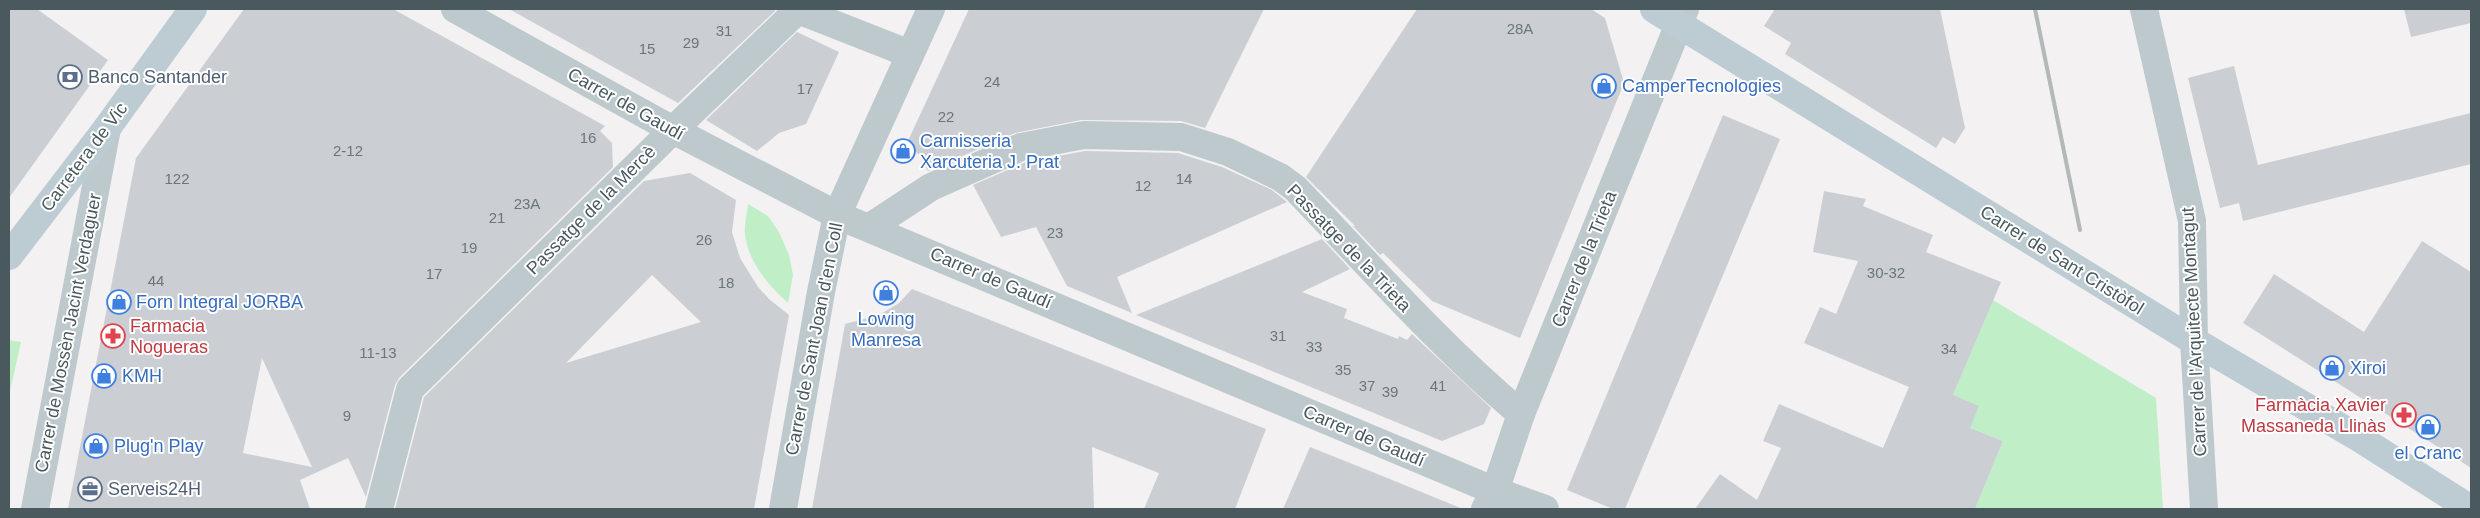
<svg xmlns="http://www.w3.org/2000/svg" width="2480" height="518" font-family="Arial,sans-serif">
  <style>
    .green { fill: #c0efc7 }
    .building { fill: #cbcfd3; fill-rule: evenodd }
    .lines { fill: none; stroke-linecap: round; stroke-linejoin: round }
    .street { stroke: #bdc9cd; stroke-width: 28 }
    .secondary { stroke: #bdccd2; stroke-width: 28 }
    .rail { stroke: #b3b8bb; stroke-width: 4 }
    .labels { text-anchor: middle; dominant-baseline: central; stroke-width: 4; stroke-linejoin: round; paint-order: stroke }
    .number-label { font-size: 15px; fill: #6a767b }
    .service-label { font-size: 18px; fill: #4e5e75; stroke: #fff; text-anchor: start }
    .shop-label { font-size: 18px; fill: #366cbe; stroke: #fff; text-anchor: start }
    .street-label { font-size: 18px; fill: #49595e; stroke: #fff }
    .health-label { font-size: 18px; fill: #be3a42; stroke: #fff; text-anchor: start }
  </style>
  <rect width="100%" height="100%" fill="#f3f1f1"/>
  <g class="green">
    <path d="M748,204L768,216L779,232L789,255L793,275L788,303C768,285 749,263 745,235C744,226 747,214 748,204Z"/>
    <path d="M1993,300L2156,398L2163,509H1975L2003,441L1970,428L1953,395Z"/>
    <path d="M9,340L21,342L9,396Z"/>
  </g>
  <g class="building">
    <path d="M9,9H37L108,60L9,198Z"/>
    <path d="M244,9H393L605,126L600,131L612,143L613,167L399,378L395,385L366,497L348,458L300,480L310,509H68L136,158ZM262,358L312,467L243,453Z"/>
    <path d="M509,9H774L775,11L678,103Z"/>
    <path d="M969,9H1264L1205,128L1181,121L1081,120L1015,133L928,171L918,154L907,143Z"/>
    <path d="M1417,9H1591L1605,18L1624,83L1520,338L1432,301L1383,253L1380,255L1353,226H1355L1306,177Z"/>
    <path d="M1775,9H1940L1965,128L1955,144L1943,137L1936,148L1785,54L1791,43L1764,26Z"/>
    <path d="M2404,9H2471V23L2411,37Z"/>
    <path d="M797,32L839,52L806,124L779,133L757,151L706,120Z"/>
    <path d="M2234,66L2258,165L2471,113V164L2243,221L2239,203L2220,208L2188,78Z"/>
    <path d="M1723,115L1780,139L1625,509H1613L1567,490Z"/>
    <path d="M1085,151L1178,153L1222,167L1272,190L1287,202L1117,277L1132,313L1067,286L1036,227L1001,237L973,185L1026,162Z"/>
    <path d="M690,173L736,200L732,232L740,258L758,287L769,299L789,315L754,509H395L424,397L644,181ZM652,275L701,322L566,363Z"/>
    <path d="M1824,191L1866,199L1863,206L1933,235L1926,252L2001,282L1953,395L1979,406L1970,428L2003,441L1975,509H1695L1720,474L1757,500L1781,448L1763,441L1779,404L1883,448L1909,387L1804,343L1820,307L1836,314L1858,261L1813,252Z"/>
    <path d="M1322,239L1350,269L1302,292L1347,309L1344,318L1398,339L1399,336L1407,340L1412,334L1491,408L1484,424L1442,441L1136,315Z"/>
    <path d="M2422,241L2471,272V468L2243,323L2274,274L2364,332Z"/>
    <path d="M912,289L1266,429L1235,509H1144L1159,473L1092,447L1094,509H812L845,324L879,315L899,303Z"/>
    <path d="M1310,447L1375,473L1463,509H1283Z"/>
  </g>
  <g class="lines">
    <g class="street">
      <path d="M455,9L673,130L837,215L1495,491L1545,509"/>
      <path d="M2144,9L2192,221L2194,341L2204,509"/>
      <path d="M870,227L931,187L1021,147L1084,135L1181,137L1228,152L1280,177L1295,188C1369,265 1439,345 1521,414"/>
      <path d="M35,509L107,128"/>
      <path d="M379,509L410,389L673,130L798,10L910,54"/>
      <path d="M783,509L821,292L837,215L931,9"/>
      <path d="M1485,509L1495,491L1521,414L1685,9"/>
    </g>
    <g class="secondary">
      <path d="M1654,9L2194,341L2359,438L2471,509"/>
      <path d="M9,256L107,128L193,9"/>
    </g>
    <path class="rail" d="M2035,9L2080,230"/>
  </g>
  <defs>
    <g id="bank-ring" transform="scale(1.25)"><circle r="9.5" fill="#fff" stroke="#5c6f8a" stroke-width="1.5"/><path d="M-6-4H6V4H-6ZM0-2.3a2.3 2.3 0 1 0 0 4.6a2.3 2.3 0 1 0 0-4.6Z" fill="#5c6f8a"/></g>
    <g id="shop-ring" transform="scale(1.25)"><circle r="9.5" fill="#fff" stroke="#3f7fe0" stroke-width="1.5"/><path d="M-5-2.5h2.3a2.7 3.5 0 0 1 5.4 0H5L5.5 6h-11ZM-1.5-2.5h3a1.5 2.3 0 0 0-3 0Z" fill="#3f7fe0"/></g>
    <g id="pharmacy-ring" transform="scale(1.25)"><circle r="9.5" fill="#fff" stroke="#e0444e" stroke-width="1.5"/><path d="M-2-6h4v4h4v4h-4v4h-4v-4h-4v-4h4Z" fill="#e0444e"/></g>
    <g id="office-ring" transform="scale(1.25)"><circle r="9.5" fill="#fff" stroke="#5c6f8a" stroke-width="1.5"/><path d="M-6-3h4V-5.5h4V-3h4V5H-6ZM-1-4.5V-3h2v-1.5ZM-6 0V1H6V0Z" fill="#5c6f8a"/></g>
  </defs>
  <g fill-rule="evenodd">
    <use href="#bank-ring" x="70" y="77"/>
    <use href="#shop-ring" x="1604" y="86"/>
    <use href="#shop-ring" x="903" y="151"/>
    <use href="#shop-ring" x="886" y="293"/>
    <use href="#shop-ring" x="119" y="302"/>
    <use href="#pharmacy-ring" x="113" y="336"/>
    <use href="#shop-ring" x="2332" y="368"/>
    <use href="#shop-ring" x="104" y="376"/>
    <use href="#pharmacy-ring" x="2404" y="415"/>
    <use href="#shop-ring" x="2428" y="427"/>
    <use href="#shop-ring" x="96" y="446"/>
    <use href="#office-ring" x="90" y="489"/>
  </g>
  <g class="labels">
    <g class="number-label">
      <text x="1520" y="28">28A</text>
      <text x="724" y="30">31</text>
      <text x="691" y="42">29</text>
      <text x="647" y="48">15</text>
      <text x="992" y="81">24</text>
      <text x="805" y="88">17</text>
      <text x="946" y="116">22</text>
      <text x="588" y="137">16</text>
      <text x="348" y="150">2-12</text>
      <text x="177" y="178">122</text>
      <text x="1184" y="178">14</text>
      <text x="1143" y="185">12</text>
      <text x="527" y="203">23A</text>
      <text x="497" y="217">21</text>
      <text x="1055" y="232">23</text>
      <text x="704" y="239">26</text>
      <text x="469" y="247">19</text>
      <text x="1886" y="272">30-32</text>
      <text x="434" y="273">17</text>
      <text x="156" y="280">44</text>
      <text x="726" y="282">18</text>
      <text x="1278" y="335">31</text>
      <text x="1314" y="346">33</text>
      <text x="1949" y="348">34</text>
      <text x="378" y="352">11-13</text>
      <text x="1343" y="369">35</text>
      <text x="1367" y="385">37</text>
      <text x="1438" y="385">41</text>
      <text x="1390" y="391">39</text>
      <text x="347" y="415">9</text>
    </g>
    <g class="service-label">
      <text x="88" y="77">Banco Santander</text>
      <text x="108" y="489">Serveis24H</text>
    </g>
    <g class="shop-label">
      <text x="1622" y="86">CamperTecnologies</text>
      <text x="920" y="141">Carnisseria<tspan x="920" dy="21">Xarcuteria J. Prat</tspan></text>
      <text x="136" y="302">Forn Integral JORBA</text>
      <text x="886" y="319" text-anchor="middle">Lowing<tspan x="886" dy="21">Manresa</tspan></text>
      <text x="2350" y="368">Xiroi</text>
      <text x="122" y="376">KMH</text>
      <text x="114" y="446">Plug'n Play</text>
      <text x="2428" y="453" text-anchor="middle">el Cranc</text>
    </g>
    <g class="street-label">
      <text transform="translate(626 104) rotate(29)">Carrer de Gaudí</text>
      <text transform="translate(84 157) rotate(-53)">Carretera de Vic</text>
      <text transform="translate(591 210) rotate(-45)">Passatge de la Mercè</text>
      <text transform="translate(1349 248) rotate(46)">Passatge de la Trieta</text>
      <text transform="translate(1584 259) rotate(-68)">Carrer de la Trieta</text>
      <text transform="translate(2062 260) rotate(32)">Carrer de Sant Cristòfol</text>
      <text transform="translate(991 278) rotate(23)">Carrer de Gaudí</text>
      <text transform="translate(2194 332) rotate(-93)">Carrer de l'Arquitecte Montagut</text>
      <text transform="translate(68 333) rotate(-79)">Carrer de Mossèn Jacint Verdaguer</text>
      <text transform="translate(814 339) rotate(-79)">Carrer de Sant Joan d'en Coll</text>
      <text transform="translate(1364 436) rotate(23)">Carrer de Gaudí</text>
    </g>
    <g class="health-label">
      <text x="130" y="326">Farmacia<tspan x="130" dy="21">Nogueras</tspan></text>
      <text x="2386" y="405" text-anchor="end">Farmàcia Xavier<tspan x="2386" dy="21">Massaneda Llinàs</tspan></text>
    </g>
  </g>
  <rect width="2480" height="518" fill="none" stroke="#49595e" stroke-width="20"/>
</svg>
